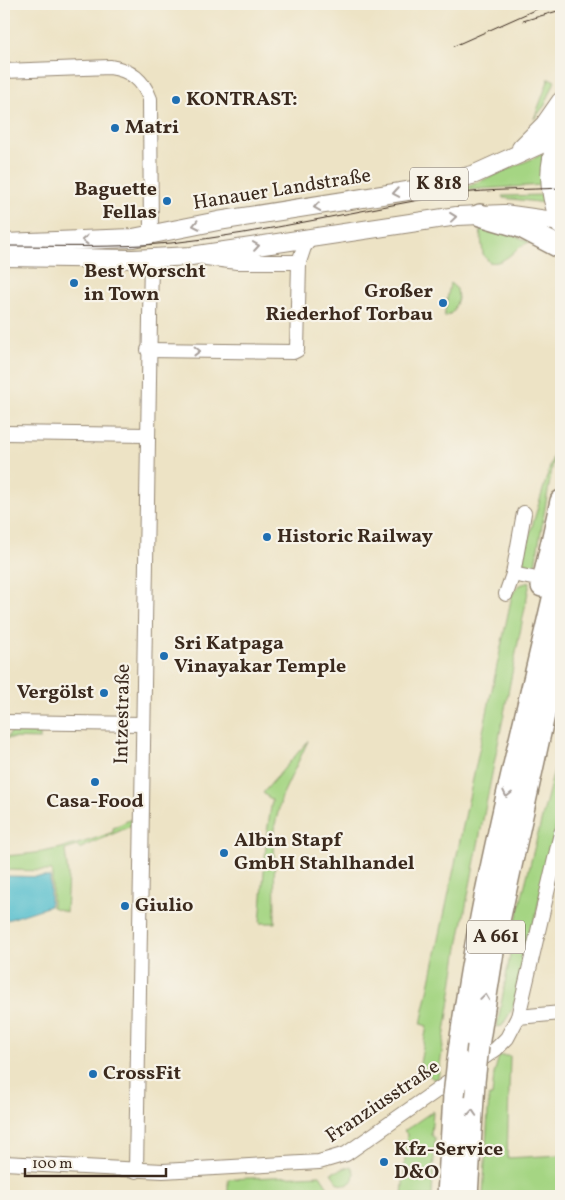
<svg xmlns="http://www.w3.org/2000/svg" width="565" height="1200" font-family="Vollkorn,serif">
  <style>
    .green { fill: #a5d583; stroke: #708050 }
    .water { fill: #52becd; stroke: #467476 }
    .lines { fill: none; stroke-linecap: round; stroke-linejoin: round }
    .minor-casing { stroke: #948672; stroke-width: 16 }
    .major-casing { stroke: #948672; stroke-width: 20 }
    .highway-casing { stroke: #948672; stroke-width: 24 }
    .minor { stroke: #fff; stroke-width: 14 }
    .major { stroke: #fff; stroke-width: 18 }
    .highway { stroke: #fff; stroke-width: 21 }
    .tram { stroke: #3b2a1e; stroke-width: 1 }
    .highway-bridge-casing { stroke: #948672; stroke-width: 24; stroke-linecap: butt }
    .highway-bridge { stroke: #fff; stroke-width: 21 }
    .oneway { stroke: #a79f9a }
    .poi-dot { fill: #1f6fb2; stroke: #f7f3e8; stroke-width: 2 }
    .labels { text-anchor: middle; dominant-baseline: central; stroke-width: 4.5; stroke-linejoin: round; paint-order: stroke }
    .shield { fill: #f7f3e8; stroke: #73665b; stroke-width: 1 }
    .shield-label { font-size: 19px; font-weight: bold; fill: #3b2a1e }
    .poi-label { font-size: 20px; font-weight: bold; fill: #3b2a1e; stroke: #f7f3e8; text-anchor: start }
    .street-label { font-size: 20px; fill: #3b2a1e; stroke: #f7f3e8 }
  </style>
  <rect width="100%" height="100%" fill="#f7f3e8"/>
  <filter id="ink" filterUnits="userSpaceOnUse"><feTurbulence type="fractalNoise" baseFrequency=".02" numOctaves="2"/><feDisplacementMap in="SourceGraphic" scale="10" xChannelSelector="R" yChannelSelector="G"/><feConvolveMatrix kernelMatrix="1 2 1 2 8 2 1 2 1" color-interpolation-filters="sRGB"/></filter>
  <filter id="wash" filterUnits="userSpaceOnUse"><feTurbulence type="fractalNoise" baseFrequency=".0096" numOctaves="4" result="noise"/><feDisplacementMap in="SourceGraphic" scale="20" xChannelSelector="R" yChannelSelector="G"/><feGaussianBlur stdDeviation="1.12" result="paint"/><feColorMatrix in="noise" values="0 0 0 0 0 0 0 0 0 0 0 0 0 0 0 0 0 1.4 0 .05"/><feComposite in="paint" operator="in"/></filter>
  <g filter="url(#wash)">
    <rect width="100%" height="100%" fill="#ede3c5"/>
    <g class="green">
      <path d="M549,78L555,81L545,105L534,119Z"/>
      <path d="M543,154L542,185L466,190L465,188Z"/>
      <path d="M544,195L546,203L503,198L502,196Z"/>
      <path d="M480,229H499L530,242C515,246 506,266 489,262L483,254Z"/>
      <path d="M450,283L457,289L458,299L453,312L444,317Z"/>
      <path d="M556,446L534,571L524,563L523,557Z"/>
      <path d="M530,582L459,941L438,1078L435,1080L426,1073L420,1063L427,1026L421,1024L512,595L519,585Z"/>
      <path d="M11,732L40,733V739L7,738Z"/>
      <path d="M308,741L282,796L274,829L275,923H260L267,832L272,800L263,793Z"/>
      <path d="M561,743V805L519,988L513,1008L502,1026L497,1027L517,916Z"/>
      <path d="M131,819V826L79,849L78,846L65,850L68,875L66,912L52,907V871L4,870V856C42,854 77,846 113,832V828Z"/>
      <path d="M499,1056H510L507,1158L561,1155V1196H483L489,1096H492L494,1074Z"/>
      <path d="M433,1111L431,1135L435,1138L432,1196H402L407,1134L404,1131Z"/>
      <path d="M351,1166L354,1172L353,1180L347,1185L339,1184L331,1173Z"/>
      <path d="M320,1175L334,1196H228V1179Z"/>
    </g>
    <path class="water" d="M4,876L50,877V906L4,921Z"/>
  </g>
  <g filter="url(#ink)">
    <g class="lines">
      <g class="minor-casing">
        <g id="minor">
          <path d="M4,71L110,67C131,70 143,80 150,99L151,235"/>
          <path d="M206,258L237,262H299"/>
          <path d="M148,350L293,352L297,350L299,262L304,247L311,238"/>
          <path d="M4,433L147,435"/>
          <path d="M513,574L524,513"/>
          <path d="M506,594L513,574L532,578"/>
          <path d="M4,722L142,724"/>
          <path d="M518,1017L561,1013"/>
          <path d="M4,1163L163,1171L319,1162L346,1154L496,1049L507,1038L518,1017L561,833"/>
          <path d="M136,1171L151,258"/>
        </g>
      </g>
      <g class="major-casing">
        <g id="major">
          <path d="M559,130C548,166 546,187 560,222"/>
          <path d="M521,148L545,124L561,101"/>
          <path d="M4,243L133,238L218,221L426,188L475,174L561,135"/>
          <path d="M4,257L133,259L191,256L457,216L504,214L561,222"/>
        </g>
      </g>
      <g class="highway-casing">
        <g id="highway">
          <path d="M480,215L521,227L561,248"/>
          <path d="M560,222L561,224"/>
          <path d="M542,586L561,501"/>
          <path d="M478,1046L495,939L561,637"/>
          <path d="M458,1060C479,892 524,729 561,564"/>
          <path d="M448,1196L454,1096"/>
          <path d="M467,1196L474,1082"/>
        </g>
      </g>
      <use href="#minor" class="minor"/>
      <use href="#major" class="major"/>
      <use href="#highway" class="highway"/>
      <g class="tram">
        <path d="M523,21L561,10"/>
        <path d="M454,46L548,4"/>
        <path d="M4,246C59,246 115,248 171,243C266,233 360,209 455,194C490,189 526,190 561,188"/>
      </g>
      <g class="highway-bridge-casing">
        <g id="highway-bridge">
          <path d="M474,1082L478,1046"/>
          <path d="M454,1096L458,1060"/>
        </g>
      </g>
      <use href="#highway-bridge" class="highway-bridge"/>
    </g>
    <defs><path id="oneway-chevron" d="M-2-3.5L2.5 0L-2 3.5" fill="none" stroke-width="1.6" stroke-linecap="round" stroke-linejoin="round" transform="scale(1.25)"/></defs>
    <g class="oneway">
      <use href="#oneway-chevron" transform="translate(396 193) rotate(170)"/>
      <use href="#oneway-chevron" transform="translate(317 207) rotate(171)"/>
      <use href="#oneway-chevron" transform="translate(453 217) rotate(-6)"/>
      <use href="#oneway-chevron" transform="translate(196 225) rotate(168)"/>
      <use href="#oneway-chevron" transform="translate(85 240) rotate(179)"/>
      <use href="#oneway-chevron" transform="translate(256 246) rotate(-8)"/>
      <use href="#oneway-chevron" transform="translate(197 351) rotate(1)"/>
      <use href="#oneway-chevron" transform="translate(507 794) rotate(103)"/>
      <use href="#oneway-chevron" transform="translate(485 997) rotate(-82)"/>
      <use href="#oneway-chevron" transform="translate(472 1113) rotate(-86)"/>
    </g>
  </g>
  <g class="poi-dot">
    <circle cx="176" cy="100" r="5"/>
    <circle cx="115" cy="128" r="5"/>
    <circle cx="167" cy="201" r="5"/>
    <circle cx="74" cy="283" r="5"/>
    <circle cx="443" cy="303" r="5"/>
    <circle cx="267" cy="537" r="5"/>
    <circle cx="164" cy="656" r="5"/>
    <circle cx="104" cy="693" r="5"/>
    <circle cx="95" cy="782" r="5"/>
    <circle cx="224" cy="853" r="5"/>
    <circle cx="125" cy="906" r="5"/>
    <circle cx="93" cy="1074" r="5"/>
    <circle cx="384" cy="1162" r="5"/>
  </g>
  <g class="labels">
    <g class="shield">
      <rect x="410" y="167.5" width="58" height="33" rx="4"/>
      <rect x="467" y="920.5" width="58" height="33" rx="4"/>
    </g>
    <g class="shield-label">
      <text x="439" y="184">K 818</text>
      <text x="496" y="937">A 661</text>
    </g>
    <g class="poi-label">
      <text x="186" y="100">KONTRAST:</text>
      <text x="125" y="128">Matri</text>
      <text x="157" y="190" text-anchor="end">Baguette<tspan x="157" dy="23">Fellas</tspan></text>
      <text x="84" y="272">Best Worscht<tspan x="84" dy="23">in Town</tspan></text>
      <text x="433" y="292" text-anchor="end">Großer<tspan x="433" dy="23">Riederhof Torbau</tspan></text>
      <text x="277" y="537">Historic Railway</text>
      <text x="174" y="644">Sri Katpaga<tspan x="174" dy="23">Vinayakar Temple</tspan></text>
      <text x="94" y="693" text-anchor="end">Vergölst</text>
      <text x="95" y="802" text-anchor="middle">Casa-Food</text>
      <text x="234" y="841">Albin Stapf<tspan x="234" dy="23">GmbH Stahlhandel</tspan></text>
      <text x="135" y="906">Giulio</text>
      <text x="103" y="1074">CrossFit</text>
      <text x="394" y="1150">Kfz-Service<tspan x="394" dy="23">D&amp;O</tspan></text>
    </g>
    <g class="street-label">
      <text transform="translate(282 190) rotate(-9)">Hanauer Landstraße</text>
      <text transform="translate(123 714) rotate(-89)">Intzestraße</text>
      <text transform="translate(383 1102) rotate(-34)">Franziusstraße</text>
    </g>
  </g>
  <rect width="565" height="1200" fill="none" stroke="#f7f3e8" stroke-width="20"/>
  <path d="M25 1168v8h141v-8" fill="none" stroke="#3b2a1e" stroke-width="2.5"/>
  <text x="32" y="1168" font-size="15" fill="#3b2a1e" stroke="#f7f3e8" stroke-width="4" paint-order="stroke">100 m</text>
</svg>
